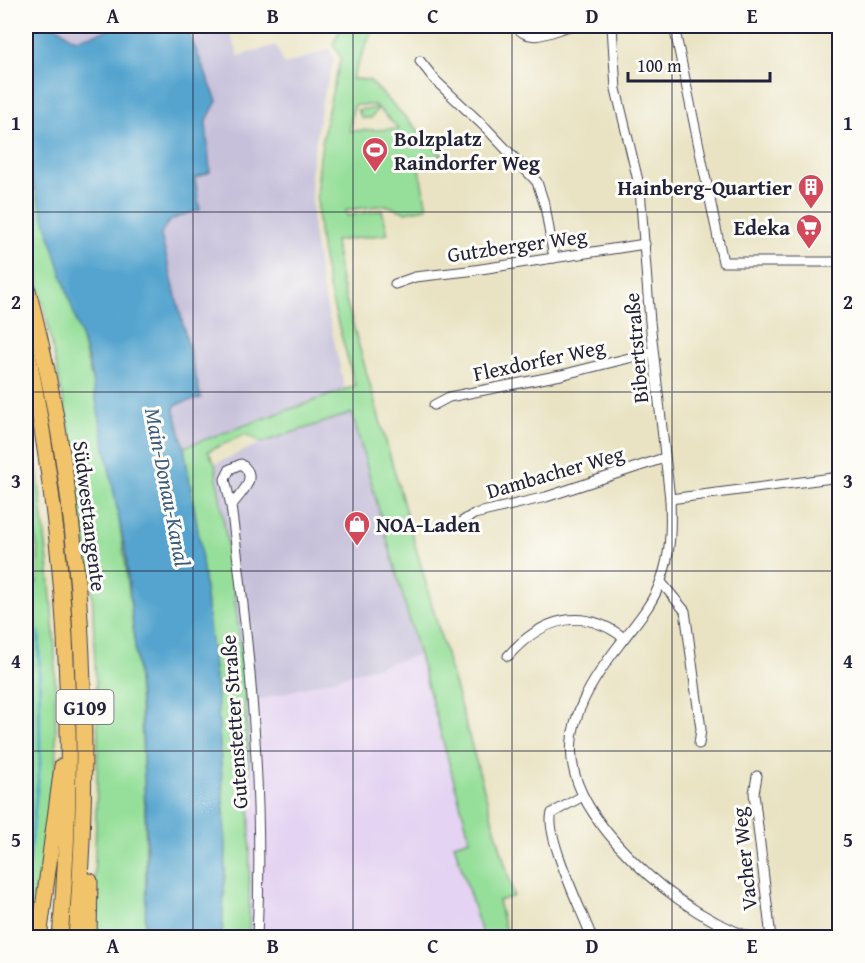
<svg xmlns="http://www.w3.org/2000/svg" width="865" height="963" font-family="'Gentium Book Plus',serif">
  <style>
    .built { fill: #e4d3f2 }
    .industrial { fill: #c6c0da }
    .green { fill: #96df9a; stroke: #5c806a; stroke-width: 1.5; fill-rule: evenodd }
    .water { fill: #55a4cf; stroke: #3c6385; stroke-width: 1.5 }
    .lines { fill: none; stroke-linecap: round; stroke-linejoin: round }
    .stream { stroke: #55a4cf; stroke-width: 3 }
    .minor-casing { stroke: #403f4f; stroke-width: 11 }
    .trunk-casing { stroke: #403f4f; stroke-width: 17 }
    .minor { stroke: #fff; stroke-width: 9 }
    .trunk { stroke: #f1c36a; stroke-width: 15 }
    .grid { fill: none; stroke: #22223b; stroke-width: 1.5; stroke-opacity: 0.55 }
    .labels { text-anchor: middle; dominant-baseline: central; stroke-width: 6; stroke-linejoin: round; paint-order: stroke }
    .shield { fill: #fdfcf7; stroke: #646373; stroke-width: 1.5 }
    .shield-label { font-size: 20px; font-weight: bold; fill: #22223b }
    .poi-label { font-size: 21px; font-weight: bold; fill: #22223b; stroke: #fdfcf7; text-anchor: start }
    .street-label { font-size: 21px; fill: #22223b; stroke: #fdfcf7 }
    .water-label { font-size: 22px; font-style: italic; fill: #395c7e; stroke: #fdfcf7 }
    .neatline { fill: none; stroke: #22223b; stroke-width: 2 }
    .grid-label { font-size: 20px; text-anchor: middle; font-weight: bold; fill: #22223b }
  </style>
  <rect width="100%" height="100%" fill="#fdfcf7"/>
  <filter id="ink" filterUnits="userSpaceOnUse"><feTurbulence type="fractalNoise" baseFrequency=".0167" numOctaves="2"/><feDisplacementMap in="SourceGraphic" scale="12" xChannelSelector="R" yChannelSelector="G"/><feConvolveMatrix kernelMatrix="1 2 1 2 8 2 1 2 1" color-interpolation-filters="sRGB"/></filter>
  <filter id="wash" filterUnits="userSpaceOnUse"><feTurbulence type="fractalNoise" baseFrequency=".008" numOctaves="4" result="noise"/><feDisplacementMap in="SourceGraphic" scale="24" xChannelSelector="R" yChannelSelector="G"/><feGaussianBlur stdDeviation="1.35" result="paint"/><feColorMatrix in="noise" values="0 0 0 0 0 0 0 0 0 0 0 0 0 0 0 0 0 1.4 0 .05"/><feComposite in="paint" operator="in"/></filter>
  <g filter="url(#wash)">
    <rect width="100%" height="100%" fill="#e9e3c3"/>
    <path class="built" d="M418,655L470,840L454,845L483,937H249L251,843L246,704Z"/>
    <g class="industrial">
      <path d="M57,26H121L78,39L70,37Z"/>
      <path d="M186,26H227L239,56L276,45L284,65L330,49L334,59L322,101L311,170L313,230L321,281L345,390L184,447L174,408L177,404L201,397L161,235L164,225L172,219L200,210L195,177L210,172L206,121L217,100Z"/>
      <path d="M352,412L418,655L246,704L233,587L215,464L261,443Z"/>
    </g>
    <g class="green">
      <path d="M342,26H374L352,79L369,80L444,157L417,160L427,208L405,212L386,205L346,210L347,216L382,210L388,234L335,241L341,282L514,896L498,901L507,937H483L454,844L470,839L352,413L261,443L246,434L208,451L215,464C227,544 240,624 246,704C251,782 250,860 249,937H222L226,848L217,696L200,543L184,447L355,386C342,335 324,282 319,230C313,171 326,113 341,58L333,44ZM355,105H375L377,108L357,110L362,118H371L378,108L399,129L350,131L352,111Z"/>
      <path d="M26,160C118,408 151,674 145,937H93L98,739L92,586L68,423L44,306L26,239Z"/>
      <path d="M26,400L33,434L48,562L55,647L56,764L35,938L26,937V585L38,582V554L26,475Z"/>
    </g>
    <path class="water" d="M26,26H57L70,37L78,39L121,26H186L217,101L206,122L210,172L195,178L200,210C184,215 166,217 161,235L201,398L177,404L174,408L184,447L200,543L217,695L226,849L222,937H145L147,848L141,708L126,555L88,359L26,160Z"/>
    <g class="lines">
      <path class="stream" d="M26,887L40,763L39,632"/>
    </g>
  </g>
  <g filter="url(#ink)">
    <g class="lines">
      <g class="minor-casing">
        <g id="minor">
          <path d="M516,26C529,45 552,31 570,26"/>
          <path d="M612,26L616,89L640,189L650,322L670,499L840,477"/>
          <path d="M674,26L723,262H840"/>
          <path d="M420,61L436,81L487,129L537,182L545,206L554,258"/>
          <path d="M395,284L415,277L468,271L645,244"/>
          <path d="M434,405L449,397L561,375L653,352"/>
          <path d="M670,499C671,527 671,554 661,580C653,605 634,625 619,645C560,722 551,770 619,846C654,885 702,921 753,938"/>
          <path d="M231,506C241,493 260,477 241,464L230,469L225,479L231,506C250,650 264,792 257,938"/>
          <path d="M458,524L474,514L546,497L664,458"/>
          <path d="M661,582L685,611L701,729L699,744"/>
          <path d="M508,656C542,618 582,606 624,638"/>
          <path d="M757,776L754,793L771,938"/>
          <path d="M581,797L552,813C544,835 583,913 592,938"/>
        </g>
      </g>
      <g class="trunk-casing">
        <g id="trunk">
          <path d="M26,283C84,497 94,717 76,938"/>
          <path d="M26,343C67,543 78,735 60,938"/>
          <path d="M39,938L62,766"/>
          <path d="M89,938L90,881"/>
        </g>
      </g>
      <use href="#minor" class="minor"/>
      <use href="#trunk" class="trunk"/>
    </g>
  </g>
  <path class="grid" d="M193,26V938M353,26V938M512,26V938M672,26V938M26,212H840M26,392H840M26,571H840M26,751H840"/>
  <defs>
    <g id="stadium-pin" transform="scale(1.35)"><path d="M0 17L-7.5 6A9.5 9.5 0 1 1 7.5 6Z" fill="#d1495b" stroke="#fdfcf7"/><path d="M0-5a6.5 5 0 1 0 0 10a6.5 5 0 1 0 0-10ZM-3.5-1.8h7v3.6h-7Z" fill="#fff"/></g>
    <g id="building-pin" transform="scale(1.35)"><path d="M0 17L-7.5 6A9.5 9.5 0 1 1 7.5 6Z" fill="#d1495b" stroke="#fdfcf7"/><path d="M-4-6H4V6H1V3H-1V6H-4ZM-2.5-4.3h1.7v1.8h-1.7ZM.8-4.3h1.7v1.8H.8ZM-2.5-1h1.7V.8h-1.7ZM.8-1h1.7V.8H.8Z" fill="#fff"/></g>
    <g id="supermarket-pin" transform="scale(1.35)"><path d="M0 17L-7.5 6A9.5 9.5 0 1 1 7.5 6Z" fill="#d1495b" stroke="#fdfcf7"/><path d="M-6-5.5h2.5l.6 2H6L4.5 2H-2.5L-4.4-4H-6ZM-1.5 3.2a1.3 1.3 0 1 0 .1 0ZM3 3.2a1.3 1.3 0 1 0 .1 0Z" fill="#fff"/></g>
    <g id="shop-pin" transform="scale(1.35)"><path d="M0 17L-7.5 6A9.5 9.5 0 1 1 7.5 6Z" fill="#d1495b" stroke="#fdfcf7"/><path d="M-5-2.5h2.3a2.7 3.5 0 0 1 5.4 0H5L5.5 6h-11ZM-1.5-2.5h3a1.5 2.3 0 0 0-3 0Z" fill="#fff"/></g>
  </defs>
  <g fill-rule="evenodd">
    <use href="#stadium-pin" x="375" y="150"/>
    <use href="#building-pin" x="811" y="187"/>
    <use href="#supermarket-pin" x="809" y="227"/>
    <use href="#shop-pin" x="357" y="524"/>
  </g>
  <g class="labels">
    <rect class="shield" x="56.5" y="690" width="57" height="34" rx="4.5"/>
    <g class="shield-label">
      <text x="85" y="707">G109</text>
    </g>
    <g class="poi-label">
      <text x="394" y="138">Bolzplatz<tspan x="394" dy="24">Raindorfer Weg</tspan></text>
      <text x="792" y="187" text-anchor="end">Hainberg-Quartier</text>
      <text x="790" y="227" text-anchor="end">Edeka</text>
      <text x="376" y="524">NOA-Laden</text>
    </g>
    <g class="street-label">
      <text transform="translate(517 245) rotate(-8)">Gutzberger Weg</text>
      <text transform="translate(636 348) rotate(-95)">Bibertstraße</text>
      <text transform="translate(539 360) rotate(-12)">Flexdorfer Weg</text>
      <text transform="translate(555 472) rotate(-16)">Dambacher Weg</text>
      <text transform="translate(90 516) rotate(83)">Südwesttangente</text>
      <text transform="translate(234 722) rotate(-94)">Gutenstetter Straße</text>
      <text transform="translate(744 859) rotate(-96)">Vacher Weg</text>
    </g>
    <g class="water-label">
      <text transform="translate(168 487) rotate(79)">Main-Donau-Kanal</text>
    </g>
  </g>
  <rect width="865" height="963" fill="none" stroke="#fdfcf7" stroke-width="66"/>
  <path d="M628 72v9h142v-9" fill="none" stroke="#22223b" stroke-width="3"/>
  <text x="637" y="72" font-size="18" fill="#22223b" stroke="#fdfcf7" stroke-width="4.5" paint-order="stroke">100 m</text>
  <rect x="33" y="33" width="799" height="897" class="neatline"/>
  <g class="grid-label">
    <text x="113" y="23">A</text>
    <text x="273" y="23">B</text>
    <text x="433" y="23">C</text>
    <text x="592" y="23">D</text>
    <text x="752" y="23">E</text>
    <text x="16" y="130">1</text>
    <text x="848" y="130">1</text>
    <text x="16" y="309">2</text>
    <text x="848" y="309">2</text>
    <text x="16" y="488">3</text>
    <text x="848" y="488">3</text>
    <text x="16" y="668">4</text>
    <text x="848" y="668">4</text>
    <text x="16" y="847">5</text>
    <text x="848" y="847">5</text>
    <text x="113" y="953">A</text>
    <text x="273" y="953">B</text>
    <text x="433" y="953">C</text>
    <text x="592" y="953">D</text>
    <text x="752" y="953">E</text>
  </g>
</svg>
